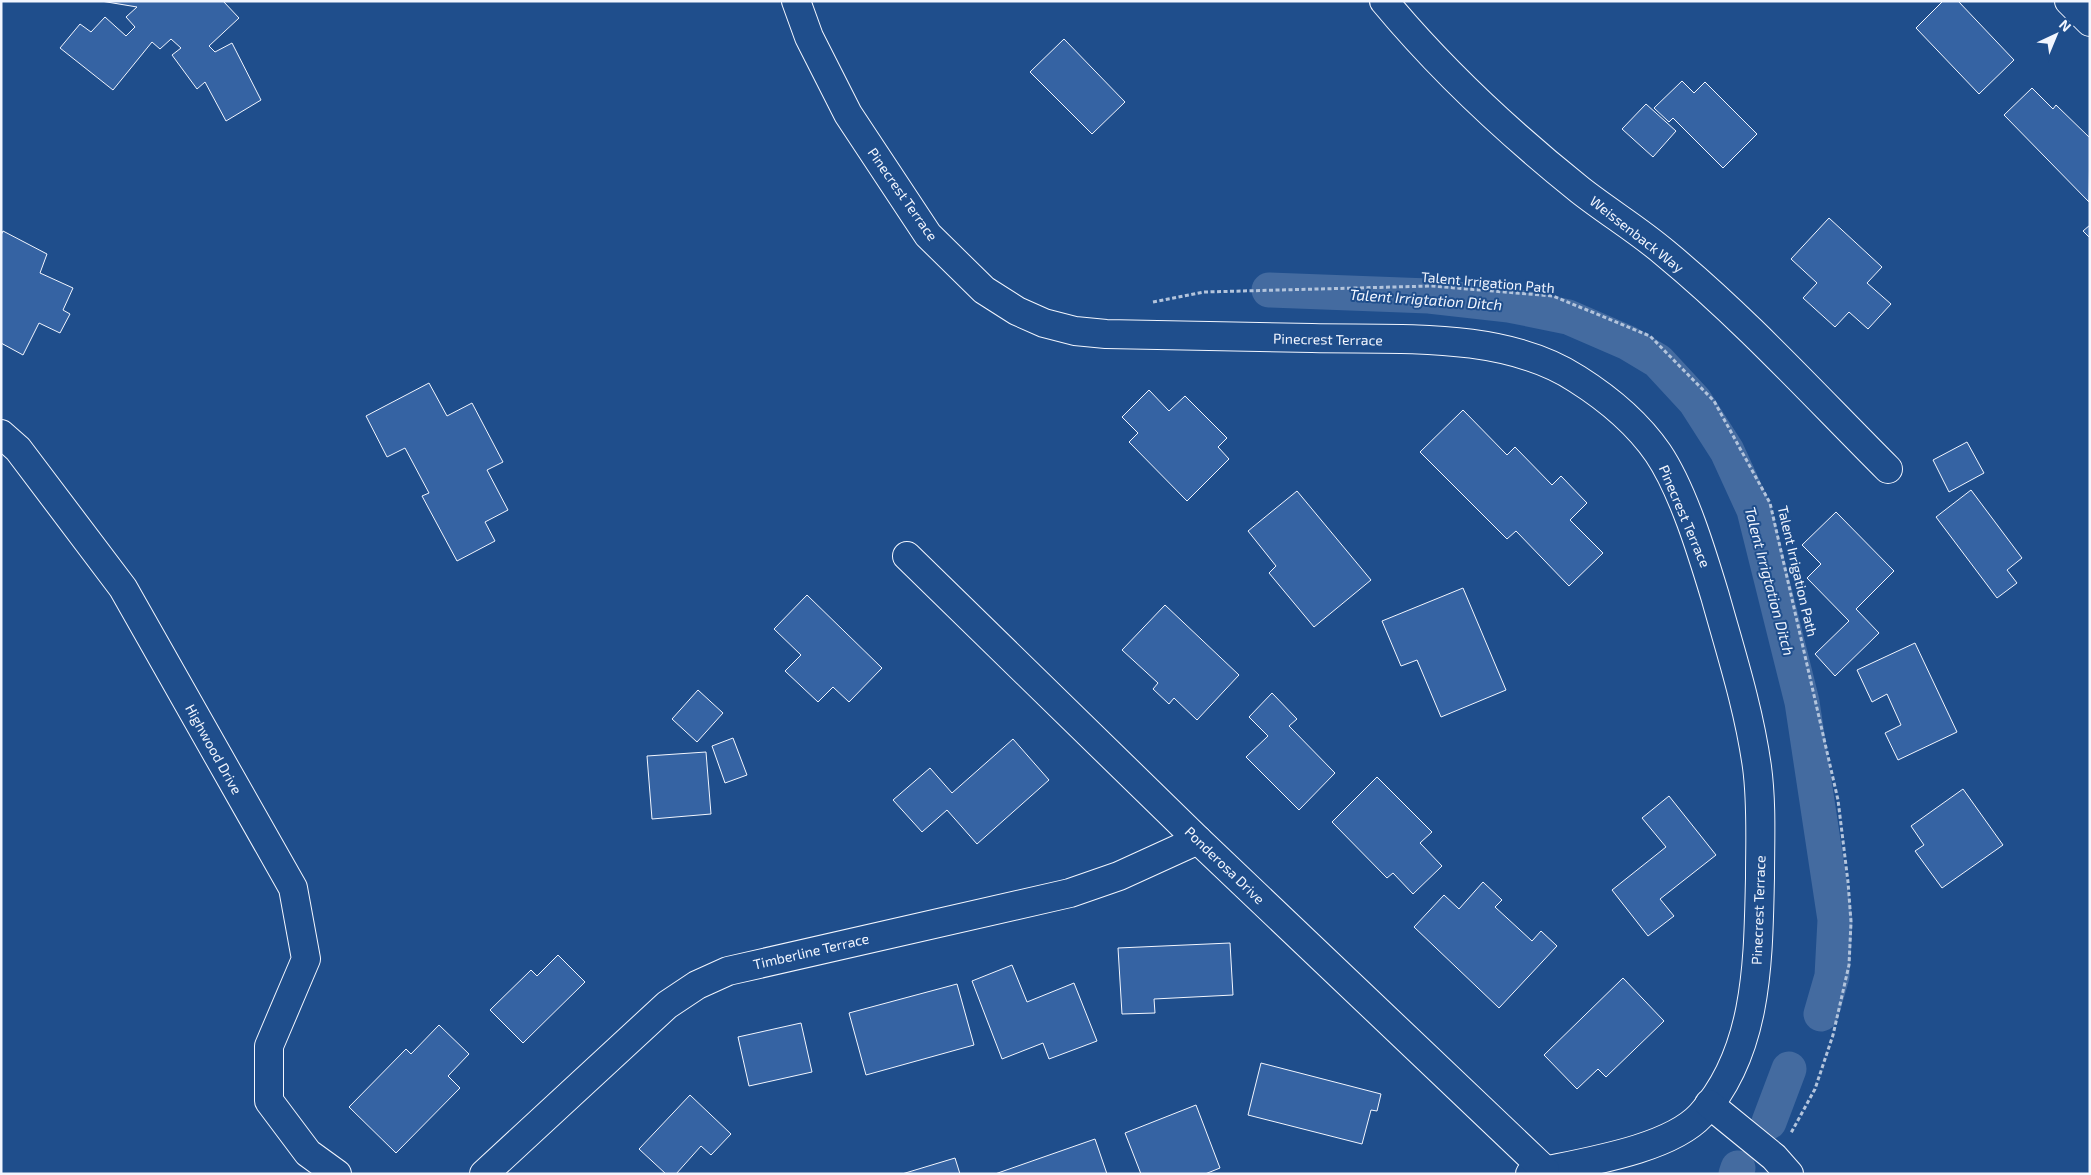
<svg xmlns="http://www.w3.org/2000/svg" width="2091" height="1175" font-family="'Exo 2',sans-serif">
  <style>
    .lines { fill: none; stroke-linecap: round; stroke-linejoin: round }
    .canal { stroke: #446ba0; stroke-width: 35 }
    .building { fill: #3563a3; stroke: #f2f6ff }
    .minor-casing { stroke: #f2f6ff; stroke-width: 30 }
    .path { stroke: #b3c4dc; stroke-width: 3; stroke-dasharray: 4 2.5; stroke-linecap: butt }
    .minor { stroke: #1f4e8c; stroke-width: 28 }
    .labels { text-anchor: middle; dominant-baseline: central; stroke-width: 4; stroke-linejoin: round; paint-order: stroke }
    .street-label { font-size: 14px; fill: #f2f6ff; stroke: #1f4e8c }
    .water-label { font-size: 15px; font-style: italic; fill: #f2f6ff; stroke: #1f4e8c }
  </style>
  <rect width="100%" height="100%" fill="#1f4e8c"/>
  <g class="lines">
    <g class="canal">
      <path d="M1269,290L1429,296L1509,305L1568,317L1628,343L1658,361L1695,401L1727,451L1754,510L1802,702L1835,920L1832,976L1821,1014"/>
      <path d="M1769,1122L1789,1069"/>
      <path d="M1736,1174L1738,1168"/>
    </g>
  </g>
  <g class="building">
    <path d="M101,1H223L239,18L209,46L215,52L232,43L261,100L226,121L205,82L197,89L172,55L181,48L171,39L160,49L152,42L113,90L60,48L80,24L91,32L105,17L126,36L135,27L126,17L137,7Z"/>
    <path d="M1943,1H1958L2014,60L1979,94L1916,28Z"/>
    <path d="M1064,39L1125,102L1092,134L1030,72Z"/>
    <path d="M1682,81L1694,93L1705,82L1757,134L1723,168L1673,118L1669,122L1654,108Z"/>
    <path d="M2032,88L2053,109L2056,105L2090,138L2089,202L2004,115Z"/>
    <path d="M1646,104L1676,131L1653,157L1622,129Z"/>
    <path d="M1829,218L1882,267L1867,283L1891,304L1868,329L1849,312L1835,327L1803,298L1817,283L1791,259Z"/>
    <path d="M2090,225V238L2083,231Z"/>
    <path d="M3,231L47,254L40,273L73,288L63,310L70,314L60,333L39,323L23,355L1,343V235Z"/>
    <path d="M429,383L447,416L472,403L503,462L487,470L508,510L485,522L495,541L457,561L422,496L429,493L405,448L387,457L366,416Z"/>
    <path d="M1149,390L1169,411L1185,396L1227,438L1218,447L1229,459L1187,501L1129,442L1138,433L1122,417Z"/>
    <path d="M1463,410L1507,455L1515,447L1552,485L1561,476L1587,503L1570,520L1603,553L1569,586L1516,531L1507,539L1420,452Z"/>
    <path d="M1967,442L1984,473L1949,492L1933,460Z"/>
    <path d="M1971,490L2022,558L2007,570L2017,583L1997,598L1936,517Z"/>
    <path d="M1297,491L1371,580L1314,627L1269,573L1276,566L1248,531Z"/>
    <path d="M1836,512L1894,571L1856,609L1879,633L1835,676L1815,654L1849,621L1807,578L1821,564L1802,545Z"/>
    <path d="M1463,588L1506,690L1441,717L1417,660L1401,666L1382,621Z"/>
    <path d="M807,595L882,668L849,702L833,687L818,702L785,671L801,655L774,629Z"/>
    <path d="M1165,605L1239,675L1197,720L1174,698L1169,704L1153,689L1158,683L1122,650Z"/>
    <path d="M1915,643L1957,732L1898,760L1885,733L1901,725L1887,694L1872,702L1857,670Z"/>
    <path d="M698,690L723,713L697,742L672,719Z"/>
    <path d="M1272,693L1297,719L1289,726L1335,773L1299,810L1246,757L1268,736L1249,717Z"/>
    <path d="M733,738L747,775L725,783L712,746Z"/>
    <path d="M1013,739L1049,780L977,844L947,810L922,832L893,800L930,768L952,793Z"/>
    <path d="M706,752L711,814L652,819L647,756Z"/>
    <path d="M1377,777L1432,832L1420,843L1442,866L1413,894L1393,873L1387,878L1332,822Z"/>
    <path d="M1963,789L2003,845L1942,888L1915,851L1924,845L1911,826Z"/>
    <path d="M1669,796L1716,855L1660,899L1674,916L1648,936L1612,890L1666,847L1642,818Z"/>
    <path d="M1483,882L1502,900L1495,907L1532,941L1541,931L1557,946L1499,1008L1414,927L1444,895L1459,909Z"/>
    <path d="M1230,943L1233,995L1154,999L1155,1013L1122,1014L1118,948Z"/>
    <path d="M558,955L585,982L523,1043L490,1010L531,970L537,976Z"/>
    <path d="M1012,965L1027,1002L1074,983L1097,1041L1049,1059L1043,1043L1002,1059L972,981Z"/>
    <path d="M1623,978L1664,1021L1606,1077L1598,1069L1577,1089L1544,1055Z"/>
    <path d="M957,984L974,1045L866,1075L849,1013Z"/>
    <path d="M801,1023L812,1072L749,1086L738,1037Z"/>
    <path d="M439,1025L469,1054L448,1076L460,1088L396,1153L349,1107L406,1049L411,1054Z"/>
    <path d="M1261,1063L1381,1094L1377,1111L1371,1110L1362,1144L1248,1115Z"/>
    <path d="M690,1095L731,1134L711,1155L701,1146L676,1174H666L639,1149Z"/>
    <path d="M1196,1105L1220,1168L1205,1174H1141L1125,1133Z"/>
    <path d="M1095,1139L1107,1174H995Z"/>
    <path d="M955,1158L960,1174H902Z"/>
  </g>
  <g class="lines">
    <g class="minor-casing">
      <g id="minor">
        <path d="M796,1L809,37L848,114L928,235L984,290L1017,311L1044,323L1075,331L1106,334C1175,335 1243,337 1312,338C1396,340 1504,331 1577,379C1607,398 1638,424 1658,453C1683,490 1702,553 1715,596C1731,653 1749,709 1757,767C1762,804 1760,841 1760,878C1758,958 1759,1051 1701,1115C1668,1151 1578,1163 1530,1174"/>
        <path d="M1384,1C1442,71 1509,133 1580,190C1608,212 1638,230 1665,253C1745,319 1815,396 1888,469"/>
        <path d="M2069,1L2090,22"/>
        <path d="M1,434L18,449L123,588L293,888L306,959L269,1046V1101L308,1153L337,1174"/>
        <path d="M907,556L1198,840L1545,1170"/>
        <path d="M1709,1104L1774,1157L1789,1174"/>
        <path d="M484,1174L667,1005L697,985L728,971L1070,893L1119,876L1198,840"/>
      </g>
    </g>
    <path class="path" d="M1153,302L1204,292L1432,286L1553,296L1650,336L1714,401L1770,503L1838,800L1848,882L1851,922L1849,965L1833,1035L1815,1089L1791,1133"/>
    <use href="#minor" class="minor"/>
  </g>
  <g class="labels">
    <g class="street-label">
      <text transform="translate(903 194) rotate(55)">Pinecrest Terrace</text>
      <text transform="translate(1637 234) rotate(38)">Weissenback Way</text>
      <text transform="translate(1488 282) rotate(5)">Talent Irrigation Path</text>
      <text transform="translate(1328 339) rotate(1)">Pinecrest Terrace</text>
      <text transform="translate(1685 516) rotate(67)">Pinecrest Terrace</text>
      <text transform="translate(1798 571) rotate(77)">Talent Irrigation Path</text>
      <text transform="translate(214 749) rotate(61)">Highwood Drive</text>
      <text transform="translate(1225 865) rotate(44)">Ponderosa Drive</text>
      <text transform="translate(1758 910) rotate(-88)">Pinecrest Terrace</text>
      <text transform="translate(811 951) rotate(-13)">Timberline Terrace</text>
    </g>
    <g class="water-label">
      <text transform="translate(1426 299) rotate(4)">Talent Irrigtation Ditch</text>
      <text transform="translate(1770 581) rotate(75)">Talent Irrigtation Ditch</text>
    </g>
  </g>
  <rect width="2091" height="1175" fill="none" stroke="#f2f6ff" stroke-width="5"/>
  <g transform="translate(2056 35) rotate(44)" stroke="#1f4e8c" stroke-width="4" paint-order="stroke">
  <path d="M0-4L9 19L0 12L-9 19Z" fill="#f2f6ff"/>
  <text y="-8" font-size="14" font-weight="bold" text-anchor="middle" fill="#f2f6ff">N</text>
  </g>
</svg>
